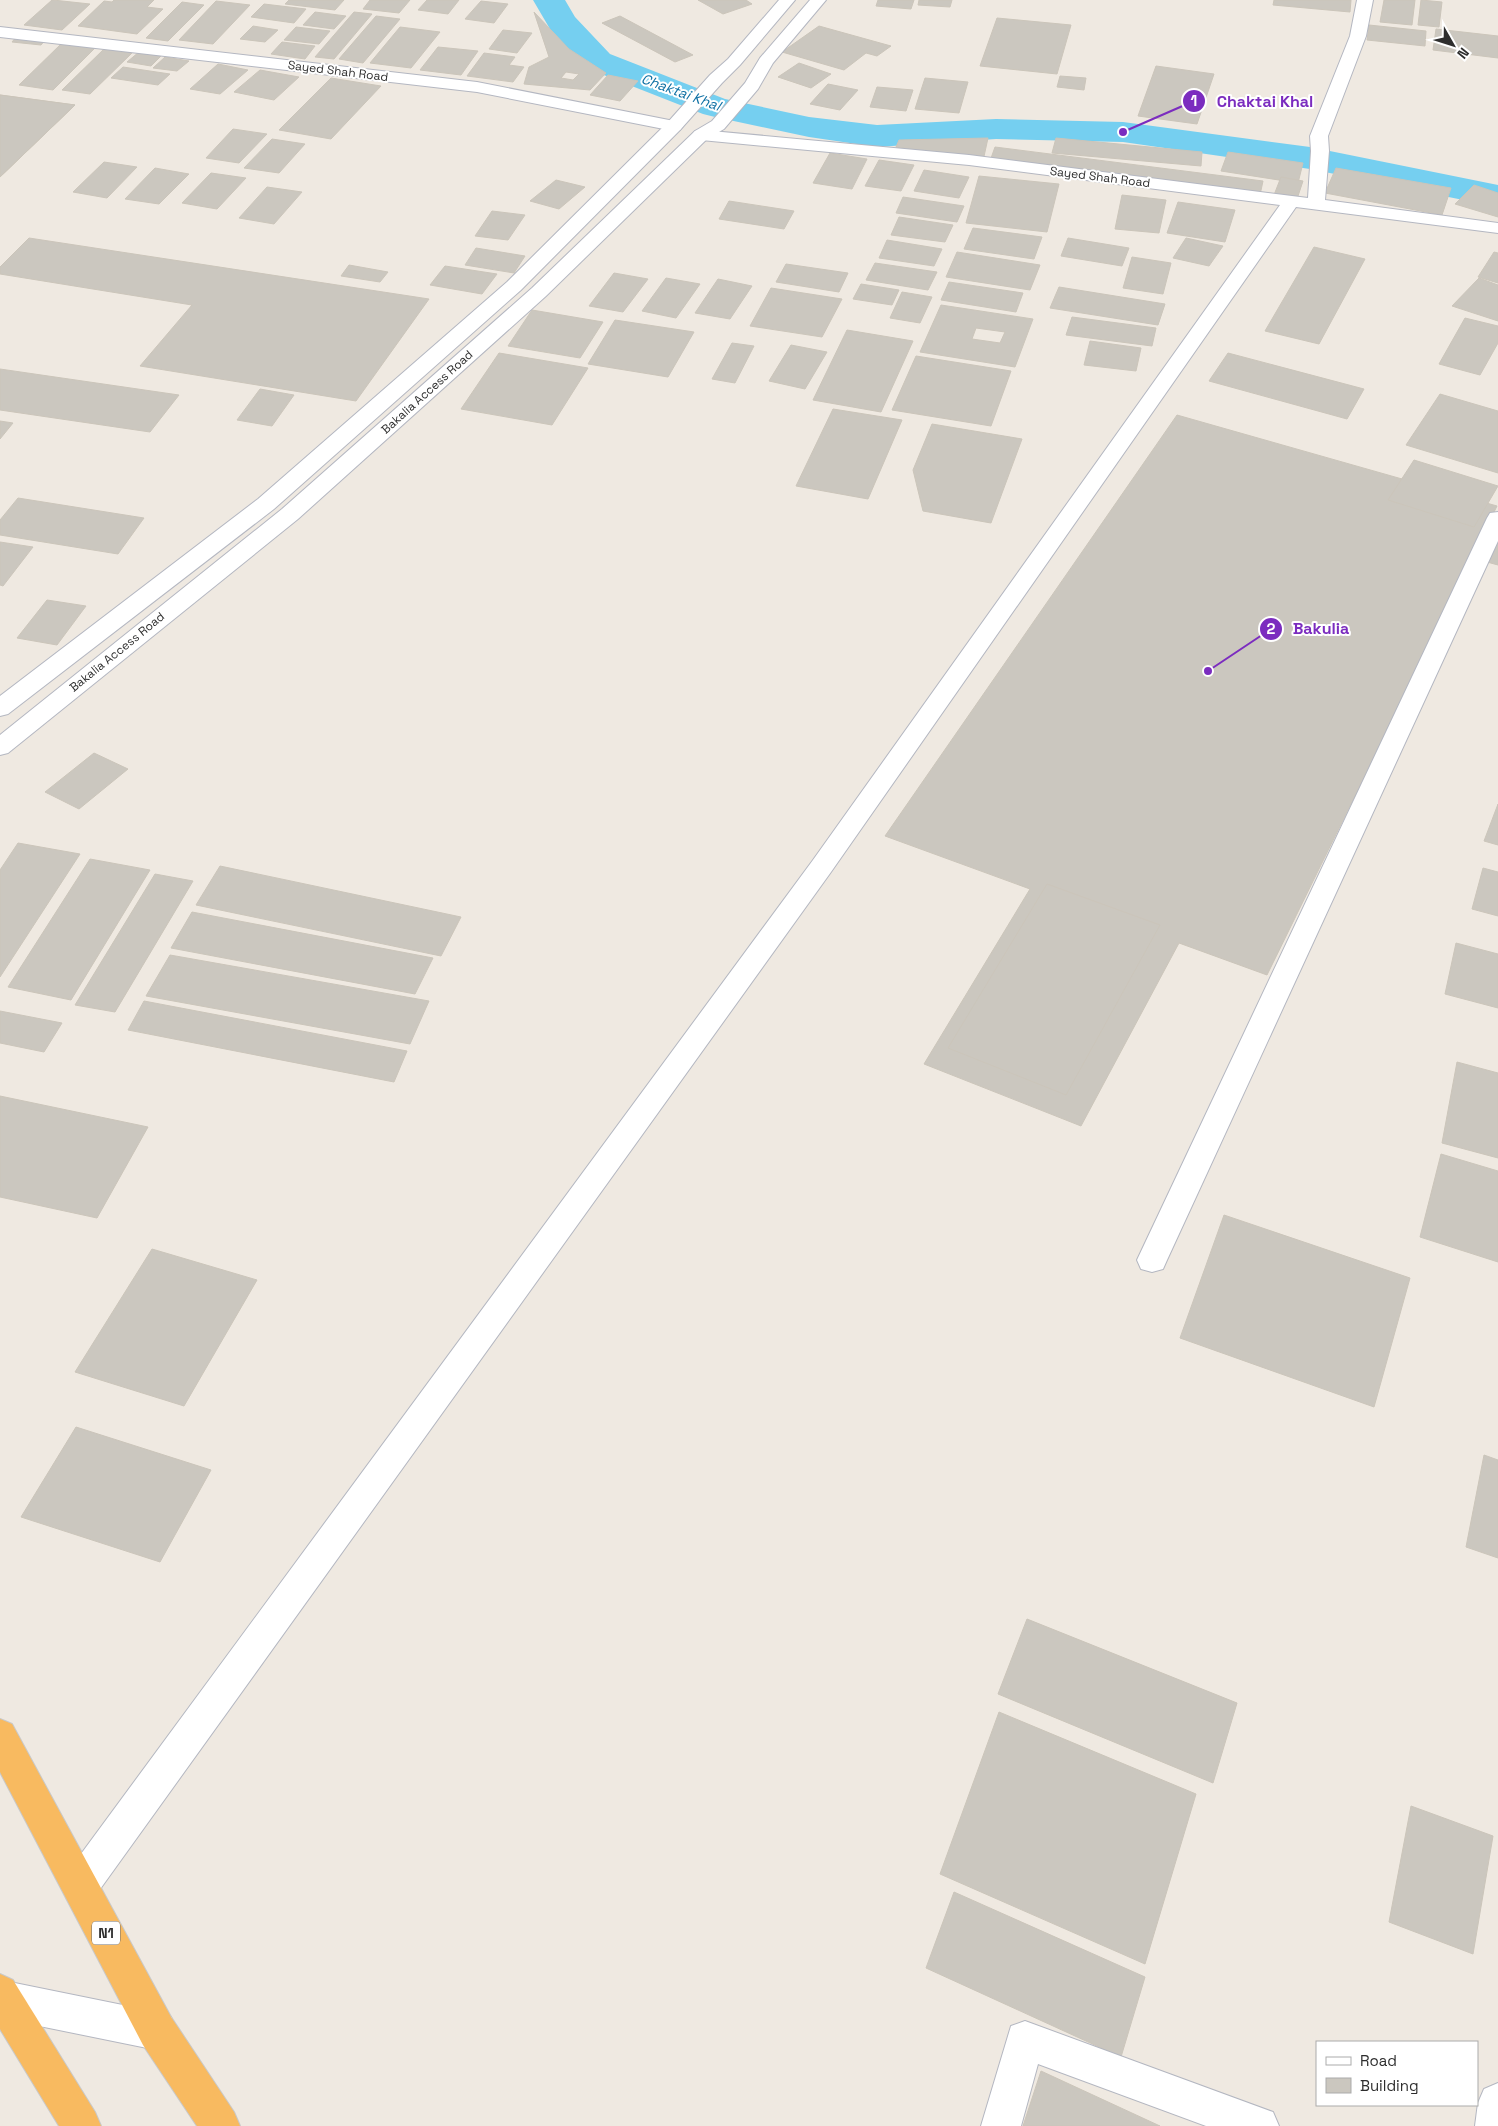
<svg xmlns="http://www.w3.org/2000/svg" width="1498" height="2126" font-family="'Space Grotesk',sans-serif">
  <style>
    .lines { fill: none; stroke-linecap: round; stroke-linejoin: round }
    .canal { fill: #75cff0; fill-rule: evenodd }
    .building { fill: #cbc7bf; stroke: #cbc5ba; fill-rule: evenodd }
    .minor-casing { stroke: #b4b7c1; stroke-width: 2 }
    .tertiary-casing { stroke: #b4b7c1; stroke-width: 2 }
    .trunk-casing { stroke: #c9c9c9; stroke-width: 2 }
    .minor { fill: #fff; fill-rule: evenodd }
    .tertiary { fill: #fff; fill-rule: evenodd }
    .trunk { fill: #f8ba60; fill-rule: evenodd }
    .labels { text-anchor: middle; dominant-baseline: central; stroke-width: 4; stroke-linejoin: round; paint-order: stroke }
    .far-street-label { font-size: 12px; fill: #2e2e2e; stroke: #fff }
    .far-water-label { font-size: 14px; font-style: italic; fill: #0d6fa3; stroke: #fff }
    .shield { fill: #fff; stroke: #6d6d6d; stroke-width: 1 }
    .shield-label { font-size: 14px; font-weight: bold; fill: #2e2e2e }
    .leader { fill: none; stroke: #7b2cbf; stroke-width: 2 }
    .callout-dot { fill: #7b2cbf; stroke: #fff; stroke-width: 2 }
    .mark-label { font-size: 15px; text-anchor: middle; font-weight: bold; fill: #fff }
    .callout-label { font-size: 16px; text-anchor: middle; font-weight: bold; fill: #7b2cbf; stroke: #fff; stroke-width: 4; stroke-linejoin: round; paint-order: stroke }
  </style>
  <rect width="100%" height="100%" fill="#efe9e1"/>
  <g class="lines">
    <path class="canal" d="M533,0H565L575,17L610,54L725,99L809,117L877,125L996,119L1123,122L1310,147L1498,185V207L1310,169L1123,142L996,139L877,147L809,137L715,117L703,114L586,68L550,29Z"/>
  </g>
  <g class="building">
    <path d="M52,0H53L90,4L62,30L24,25Z"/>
    <path d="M114,0H154L147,7L163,9L137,34L78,26L104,1L112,2Z"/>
    <path d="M289,0H344L335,10L285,4Z"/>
    <path d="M370,0H410L399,13L363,9Z"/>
    <path d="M427,0H459L448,14L418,10Z"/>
    <path d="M698,0H746L752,4L723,14Z"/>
    <path d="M878,0H914L911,9L876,6Z"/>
    <path d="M919,0H952L950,7L918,5Z"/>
    <path d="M1274,0H1351L1350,12L1273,5Z"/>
    <path d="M1384,0H1415L1412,25L1380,22Z"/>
    <path d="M1421,0L1442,2L1439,27L1418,25Z"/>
    <path d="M216,1L250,5L213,44L179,40Z"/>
    <path d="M481,1L508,4L494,23L465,19Z"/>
    <path d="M182,2L204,5L168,41L146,38Z"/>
    <path d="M264,4L306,9L294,23L251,17Z"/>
    <path d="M315,12L346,16L334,29L303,25Z"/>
    <path d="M354,12L372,14L334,59L315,57Z"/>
    <path d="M534,12L569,49L606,73L590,90L524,84L529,67L549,57ZM566,72L579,74L573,80L561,78Z"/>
    <path d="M376,16L400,19L363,63L339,59Z"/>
    <path d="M620,16L693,55L675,62L602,23Z"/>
    <path d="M997,18L1071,25L1057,74L980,66Z"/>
    <path d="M1369,25L1426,31L1425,46L1367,40Z"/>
    <path d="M253,26L278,30L265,42L240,39Z"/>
    <path d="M819,26L891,46L877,56L866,53L844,70L782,52Z"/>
    <path d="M296,27L330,31L319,44L284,40Z"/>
    <path d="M400,27L440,32L411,68L370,63Z"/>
    <path d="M1436,29L1498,36V58L1433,50Z"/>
    <path d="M503,30L532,33L517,53L489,49Z"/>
    <path d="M18,35L47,38L41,45L12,42Z"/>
    <path d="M282,42L315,46L305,59L271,54Z"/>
    <path d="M61,44L95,48L53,90L19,85Z"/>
    <path d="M438,47L478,51L461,75L420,70Z"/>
    <path d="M104,49L132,53L90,94L62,90Z"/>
    <path d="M139,52L162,55L151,66L127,62Z"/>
    <path d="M484,53L515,57L509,65L524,67L513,82L467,76Z"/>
    <path d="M165,57L189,61L177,71L153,68Z"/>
    <path d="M799,63L831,74L811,88L778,77Z"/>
    <path d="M218,64L248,70L220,94L190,89Z"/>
    <path d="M1156,66L1214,74L1197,124L1138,116Z"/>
    <path d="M123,67L170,74L158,85L111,78Z"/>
    <path d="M260,70L299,77L274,100L234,92Z"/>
    <path d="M608,75L638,81L620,101L590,95Z"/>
    <path d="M1060,76L1086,78L1084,90L1057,87Z"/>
    <path d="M331,78L381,86L331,139L279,130Z"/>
    <path d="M925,78L968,82L959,113L915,109Z"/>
    <path d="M828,84L858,90L840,110L810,104Z"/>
    <path d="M877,87L913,90L906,111L870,107Z"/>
    <path d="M0,95L75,105L0,177V157H3L6,154L0,153V140L15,126L33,129L38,124L0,118Z"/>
    <path d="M0,95L75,105L0,177Z"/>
    <path d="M233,129L267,134L239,163L206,158Z"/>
    <path d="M988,138L983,161L896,147L899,140Z"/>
    <path d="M1056,138L1202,152L1201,166L1052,153Z"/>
    <path d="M272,139L305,144L279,173L244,168Z"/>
    <path d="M995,147L1263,181L1260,195L990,161Z"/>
    <path d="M1228,152L1303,163L1298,183L1221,171Z"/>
    <path d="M830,153L867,159L852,189L813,183Z"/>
    <path d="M879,160L914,165L901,191L865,186Z"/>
    <path d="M104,162L137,167L107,198L73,192Z"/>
    <path d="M155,168L189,174L159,204L125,199Z"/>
    <path d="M1336,168L1451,188L1442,215L1325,193Z"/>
    <path d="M924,170L969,177L959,198L914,191Z"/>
    <path d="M211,173L246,178L217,209L182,203Z"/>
    <path d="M979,176L1059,184L1047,232L966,223Z"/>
    <path d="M1281,177L1303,181L1297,199L1274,195Z"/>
    <path d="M556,180L585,187L559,209L530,201Z"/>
    <path d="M1474,185L1498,193V217L1455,204Z"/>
    <path d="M267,187L302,192L274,224L239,218Z"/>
    <path d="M1122,195L1166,200L1159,233L1115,229Z"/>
    <path d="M903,197L964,206L957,222L896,213Z"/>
    <path d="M729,201L794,211L784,229L719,219Z"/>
    <path d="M1178,202L1235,210L1225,242L1167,233Z"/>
    <path d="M492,211L525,215L508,240L475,236Z"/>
    <path d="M899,217L953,225L945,242L891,235Z"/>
    <path d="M973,228L1042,237L1034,259L964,249Z"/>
    <path d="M29,238L429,299L356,401L140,366L192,305L0,274V267Z"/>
    <path d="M1068,238L1129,248L1122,266L1061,256Z"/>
    <path d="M1186,238L1223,246L1209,266L1173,258Z"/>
    <path d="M887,240L942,249L934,266L879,258Z"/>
    <path d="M1314,247L1365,259L1319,344L1265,331Z"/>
    <path d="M476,248L525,256L514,273L465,265Z"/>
    <path d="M957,252L1040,265L1030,290L946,277Z"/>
    <path d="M1494,252L1498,253V283L1478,277Z"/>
    <path d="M1132,257L1171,263L1163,294L1123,288Z"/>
    <path d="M875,263L937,272L928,290L866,280Z"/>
    <path d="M786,264L848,273L839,292L776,282Z"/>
    <path d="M349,265L388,272L380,282L341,276Z"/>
    <path d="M445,266L497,274L482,294L430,285Z"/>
    <path d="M614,273L648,279L623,312L589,306Z"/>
    <path d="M666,278L700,284L676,318L642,311Z"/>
    <path d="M1479,278L1498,285V321L1452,306Z"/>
    <path d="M718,279L752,286L730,319L695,313Z"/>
    <path d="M949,282L1023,293L1016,312L941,300Z"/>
    <path d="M861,284L899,290L892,305L853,299Z"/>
    <path d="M1059,287L1165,304L1158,325L1050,308Z"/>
    <path d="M771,288L842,299L822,337L750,326Z"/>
    <path d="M902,292L932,297L920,323L890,318Z"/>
    <path d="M941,305L1033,319L1015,367L920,352ZM976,328L1005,332L1000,343L972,339Z"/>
    <path d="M532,310L603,322L580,358L508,346Z"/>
    <path d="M1072,317L1156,328L1152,346L1066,335Z"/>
    <path d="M1465,318L1498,326V343L1480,375L1439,364Z"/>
    <path d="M615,320L694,332L668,377L588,364Z"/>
    <path d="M847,330L913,341L881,412L813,400Z"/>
    <path d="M1090,341L1141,348L1136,371L1084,365Z"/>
    <path d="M732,343L754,346L735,383L712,379Z"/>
    <path d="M791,345L827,352L805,389L769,381Z"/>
    <path d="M499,353L588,368L552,425L461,409Z"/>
    <path d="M1228,353L1364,389L1347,419L1209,381Z"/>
    <path d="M916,356L1011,371L991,426L892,410Z"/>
    <path d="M0,369L179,395L150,432L0,410Z"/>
    <path d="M260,389L294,395L272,426L237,420Z"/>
    <path d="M1440,394L1498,411V473L1406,445Z"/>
    <path d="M833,409L902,420L868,499L796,486Z"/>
    <path d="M1177,415L1497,506L1267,975L1179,943L1081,1126L924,1064L1030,889L885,836Z"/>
    <path d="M0,421L13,423L0,439Z"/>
    <path d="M932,424L1022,439L991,523L923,511L913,470Z"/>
    <path d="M1414,460L1498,486L1474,527L1388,500Z"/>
    <path d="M18,498L144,518L118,554L0,535V520Z"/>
    <path d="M1498,535V565L1487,562Z"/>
    <path d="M0,542L33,547L3,586L0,585Z"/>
    <path d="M47,600L86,606L57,645L17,638Z"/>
    <path d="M94,753L128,769L79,809L45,792Z"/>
    <path d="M1498,804V845L1484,841Z"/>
    <path d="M18,843L80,854L0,977V870Z"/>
    <path d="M90,859L150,870L71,1000L8,987Z"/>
    <path d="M220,866L461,917L441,956L196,905Z"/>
    <path d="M1483,868L1498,872V916L1472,909Z"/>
    <path d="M155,874L193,881L115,1012L75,1005Z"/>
    <path d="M1047,884L1160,925L1066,1095L948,1048Z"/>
    <path d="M192,912L433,958L415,994L171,948Z"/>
    <path d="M1456,943L1498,954V1008L1445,994Z"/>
    <path d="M170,955L429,1001L410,1044L146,996Z"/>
    <path d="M144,1001L407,1051L394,1082L128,1030Z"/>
    <path d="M0,1011L62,1023L44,1052L0,1043Z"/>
    <path d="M1457,1062L1498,1073V1158L1442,1143Z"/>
    <path d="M0,1096L148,1127L97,1218L0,1197Z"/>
    <path d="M1441,1154L1498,1171V1262L1420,1237Z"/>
    <path d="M1224,1215L1410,1278L1374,1407L1180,1338Z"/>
    <path d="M152,1249L257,1280L184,1406L75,1372Z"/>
    <path d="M76,1427L211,1470L160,1562L21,1517Z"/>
    <path d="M1484,1455L1498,1460V1558L1466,1547Z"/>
    <path d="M1027,1619L1237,1703L1213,1783L998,1694Z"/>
    <path d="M999,1712L1196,1794L1145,1964L940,1874Z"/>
    <path d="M1411,1806L1493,1836L1473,1954L1389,1922Z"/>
    <path d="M954,1892L1145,1977L1121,2057L926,1968Z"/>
    <path d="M1041,2071L1160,2126H1023Z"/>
  </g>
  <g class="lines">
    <g class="minor-casing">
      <g id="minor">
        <path d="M1357,0H1373L1366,36L1328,136L1329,151L1325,200L1498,223V233L1296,207L831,872L93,1899L80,1904L67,1899L62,1886L67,1873L813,860L1280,205L969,165L701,140L695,139L692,135L695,131L701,130L969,155L1308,198L1311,151L1310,136L1350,36Z"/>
        <path d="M0,27L477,82L674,121L680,122L683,126L680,130L674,131L477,92L0,37Z"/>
        <path d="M1498,512V541L1167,1260L1163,1269L1152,1272L1141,1269L1137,1260L1487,518L1490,513Z"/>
        <path d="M0,1980L157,2012L171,2017L176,2031L171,2045L157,2050L0,2018Z"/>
        <path d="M1025,2021L1273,2112L1279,2126H1206L1038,2064L1021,2126H981L1011,2026Z"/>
        <path d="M1498,2083V2126H1475L1478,2103L1484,2089Z"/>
      </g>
    </g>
    <g class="tertiary-casing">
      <g id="tertiary">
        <path d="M779,0H795L740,65L722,83L680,130L521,290L274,509L8,714L0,716V696L258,499L507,282L668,122L710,75L728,59Z"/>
        <path d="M810,0H826L773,63L758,89L724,129L707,139L546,296L298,519L8,753L0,755V735L282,509L532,288L695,131L712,121L745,83L760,58Z"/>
      </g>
    </g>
    <g class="trunk-casing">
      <g id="trunk">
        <path d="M0,1719L12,1724L171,2017L234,2112L240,2126H197L143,2045L0,1772Z"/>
        <path d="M0,1974L13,1980L95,2112L101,2126H59L0,2029Z"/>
      </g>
    </g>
    <use href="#minor" class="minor"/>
    <use href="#tertiary" class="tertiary"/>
    <use href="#trunk" class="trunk"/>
  </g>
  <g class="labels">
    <g class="far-street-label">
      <text transform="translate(338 71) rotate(7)">Sayed Shah Road</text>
      <text transform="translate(1100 177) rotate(7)">Sayed Shah Road</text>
      <text transform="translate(427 392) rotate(-42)">Bakalia Access Road</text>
      <text transform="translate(117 652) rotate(-39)">Bakalia Access Road</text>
    </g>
    <g class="far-water-label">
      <text transform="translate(681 92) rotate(20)">Chaktai Khal</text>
    </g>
    <rect class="shield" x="92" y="1921.5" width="28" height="23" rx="4"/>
    <g class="shield-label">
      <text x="106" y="1933">N1</text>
    </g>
  </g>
  <path class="leader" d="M1123 132L1194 101M1208 671L1271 629"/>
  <g class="callout-dot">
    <circle cx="1123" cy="132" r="5"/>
    <circle cx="1208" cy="671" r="5"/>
    <circle cx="1194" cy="101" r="12"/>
    <circle cx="1271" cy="629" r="12"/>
  </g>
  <g class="mark-label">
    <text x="1194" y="106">1</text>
    <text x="1271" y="634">2</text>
  </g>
  <g class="callout-label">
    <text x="1265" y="107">Chaktai Khal</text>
    <text x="1321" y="634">Bakulia</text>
  </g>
  <rect x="1316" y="2041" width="162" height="65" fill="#ffffff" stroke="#ababab"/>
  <rect x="1326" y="2057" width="25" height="8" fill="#ffffff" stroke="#ababab"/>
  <text x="1360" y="2066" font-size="15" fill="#2e2e2e">Road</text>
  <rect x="1326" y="2078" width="25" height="15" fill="#cbc7bf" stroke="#ababab"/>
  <text x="1360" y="2091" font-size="15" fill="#2e2e2e">Building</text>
  <g transform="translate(1453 45) rotate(129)" stroke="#ffffff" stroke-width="4" paint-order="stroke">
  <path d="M0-4L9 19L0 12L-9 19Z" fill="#2e2e2e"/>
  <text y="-8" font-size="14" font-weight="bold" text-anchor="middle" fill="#2e2e2e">N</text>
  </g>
</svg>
